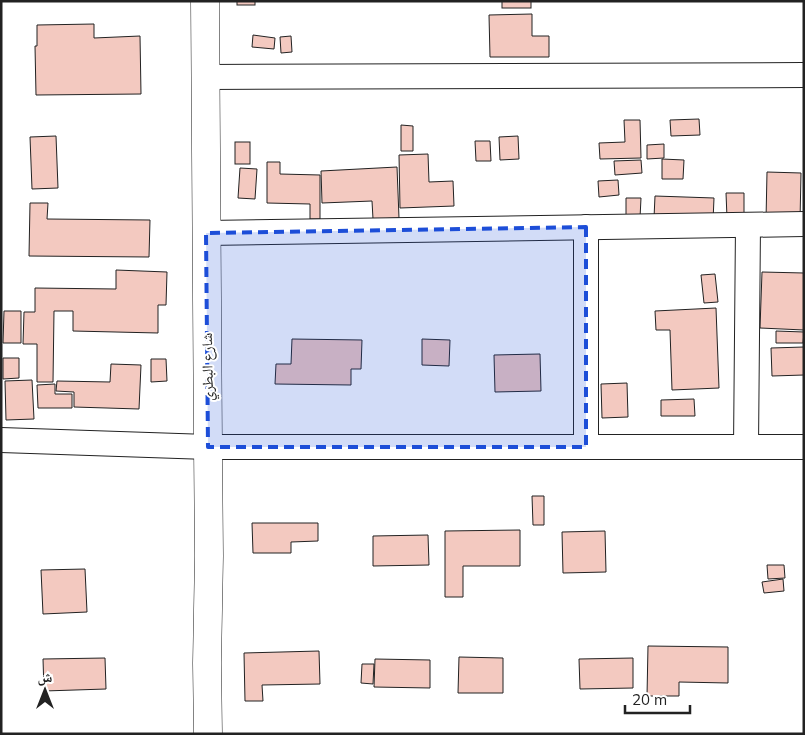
<svg xmlns="http://www.w3.org/2000/svg" width="805" height="735" font-family="Mulish,'Noto Naskh Arabic',sans-serif">
  <style>
    .building { fill: #f3c9c0; stroke: #222 }
    .lines { fill: none; stroke-linecap: round; stroke-linejoin: round }
    .minor-casing { stroke: #222; stroke-width: 26 }
    .major-casing { stroke: #222; stroke-width: 29 }
    .minor { stroke: #fff; stroke-width: 24 }
    .major { stroke: #fff; stroke-width: 28 }
    .marked { fill: #1d4ed8; fill-opacity: 0.2; stroke: #1d4ed8; stroke-width: 4; stroke-dasharray: 10 6; stroke-linejoin: round }
    .labels { text-anchor: middle; dominant-baseline: central; stroke-width: 4; stroke-linejoin: round; paint-order: stroke }
    .street-label { font-size: 15px; fill: #222; stroke: #fff }
  </style>
  <rect width="100%" height="100%" fill="#fff"/>
  <g class="building">
    <rect x="237" y="1" width="18" height="4"/>
    <rect x="502" y="1" width="29" height="7"/>
    <path d="M532,14V36H549V57H490L489,15Z"/>
    <path d="M94,24V38L140,36L141,94L36,95L35,46H37V25Z"/>
    <path d="M253,35L275,38L274,49L252,47Z"/>
    <path d="M291,36L292,52L281,53L280,37Z"/>
    <path d="M699,119L700,135L671,136L670,120Z"/>
    <path d="M624,120H640L641,158L600,159L599,143L625,142Z"/>
    <path d="M401,125L413,126V151H401Z"/>
    <path d="M56,136L58,188L32,189L30,137Z"/>
    <path d="M518,136L519,159L500,160L499,137Z"/>
    <path d="M475,141H490L491,161H476Z"/>
    <rect x="235" y="142" width="15" height="22"/>
    <path d="M664,144V158L647,159V145Z"/>
    <path d="M428,154L429,182L453,181L454,206L400,208L399,155Z"/>
    <path d="M662,159L684,160L683,179H662Z"/>
    <path d="M641,160L642,173L615,175L614,161Z"/>
    <path d="M267,162H280V174L320,175V219H310V204L267,203Z"/>
    <path d="M397,167L399,218L373,219L372,201L322,203L321,171Z"/>
    <path d="M240,168L257,169L255,199L238,198Z"/>
    <path d="M767,172L801,173L800,221L766,220Z"/>
    <path d="M618,180L619,195L599,197L598,181Z"/>
    <path d="M726,193H744V217L727,218Z"/>
    <path d="M655,196L714,198L713,221L654,218Z"/>
    <path d="M626,198H641L640,218L626,217Z"/>
    <path d="M30,203H48L47,219L150,220L149,257L29,256Z"/>
    <path d="M116,270L167,272L166,305H158V333L73,331V311H54L53,382H37V344H23L24,312H35V288L116,289Z"/>
    <path d="M762,272L804,273V330L760,328Z"/>
    <path d="M715,274L718,302L704,303L701,275Z"/>
    <path d="M716,308L719,388L672,390L670,330H656L655,311Z"/>
    <path d="M4,311H21V343H3Z"/>
    <path d="M776,331L804,332L803,343H776Z"/>
    <path d="M292,339L362,340L361,369H351V385L275,384L276,364H291Z"/>
    <path d="M422,339L450,340L449,366L422,365Z"/>
    <path d="M804,347V375L772,376L771,348Z"/>
    <path d="M540,354L541,391L495,392L494,355Z"/>
    <path d="M3,358H19V378L3,379Z"/>
    <path d="M151,359H166L167,381L151,382Z"/>
    <path d="M111,364L141,365L139,409L74,407V392L56,391L57,381L110,382Z"/>
    <path d="M32,380L34,419L6,420L5,381Z"/>
    <path d="M627,383L628,417L602,418L601,384Z"/>
    <path d="M55,384V394H72V408H38L37,385Z"/>
    <path d="M694,399L695,416H661V400Z"/>
    <path d="M532,496H544V525H533Z"/>
    <path d="M252,523H318V541L291,542V553H253Z"/>
    <path d="M520,530V566H463V597H445V531Z"/>
    <path d="M605,531L606,572L563,573L562,532Z"/>
    <path d="M428,535L429,565L373,566V536Z"/>
    <path d="M767,565H784L785,578L768,579Z"/>
    <path d="M85,569L87,612L43,614L41,570Z"/>
    <path d="M783,579L784,591L764,593L762,582Z"/>
    <path d="M648,646L728,647V683L679,682V696H647Z"/>
    <path d="M319,651L320,684L262,685L263,701H245L244,653Z"/>
    <path d="M459,657L503,658V693H458Z"/>
    <path d="M105,658L106,689L44,691L43,659Z"/>
    <path d="M633,658V688L580,689L579,659Z"/>
    <path d="M375,659L430,660V688L374,687Z"/>
    <path d="M362,664H374L373,684L361,683Z"/>
  </g>
  <g class="lines">
    <g class="minor-casing">
      <g id="minor">
        <path d="M206,77L804,75"/>
        <path d="M586,227V447"/>
        <path d="M206,233L804,224"/>
        <path d="M1,440L208,447H804"/>
        <path d="M746,447L748,225"/>
      </g>
    </g>
    <g class="major-casing">
      <path id="major" d="M205,1L208,447L209,556L207,663L208,734"/>
    </g>
    <use href="#minor" class="minor"/>
    <use href="#major" class="major"/>
  </g>
  <path class="marked" d="M586,227V447H208L206,233Z"/>
  <g class="labels">
    <g class="street-label">
      <text transform="translate(207 367) rotate(-91)">شارع البطري</text>
    </g>
  </g>
  <rect width="805" height="735" fill="none" stroke="#222222" stroke-width="5"/>
  <g transform="translate(45 690)" stroke="#ffffff" stroke-width="4" paint-order="stroke">
  <path d="M0-4L9 19L0 12L-9 19Z" fill="#222222"/>
  <text y="-8" font-size="14" font-weight="bold" text-anchor="middle" fill="#222222">ش</text>
  </g>
  <path d="M625 705v8h65v-8" fill="none" stroke="#222222" stroke-width="2.5"/>
  <text x="632" y="705" font-size="15" fill="#222222" stroke="#ffffff" stroke-width="4" paint-order="stroke">20 m</text>
</svg>
